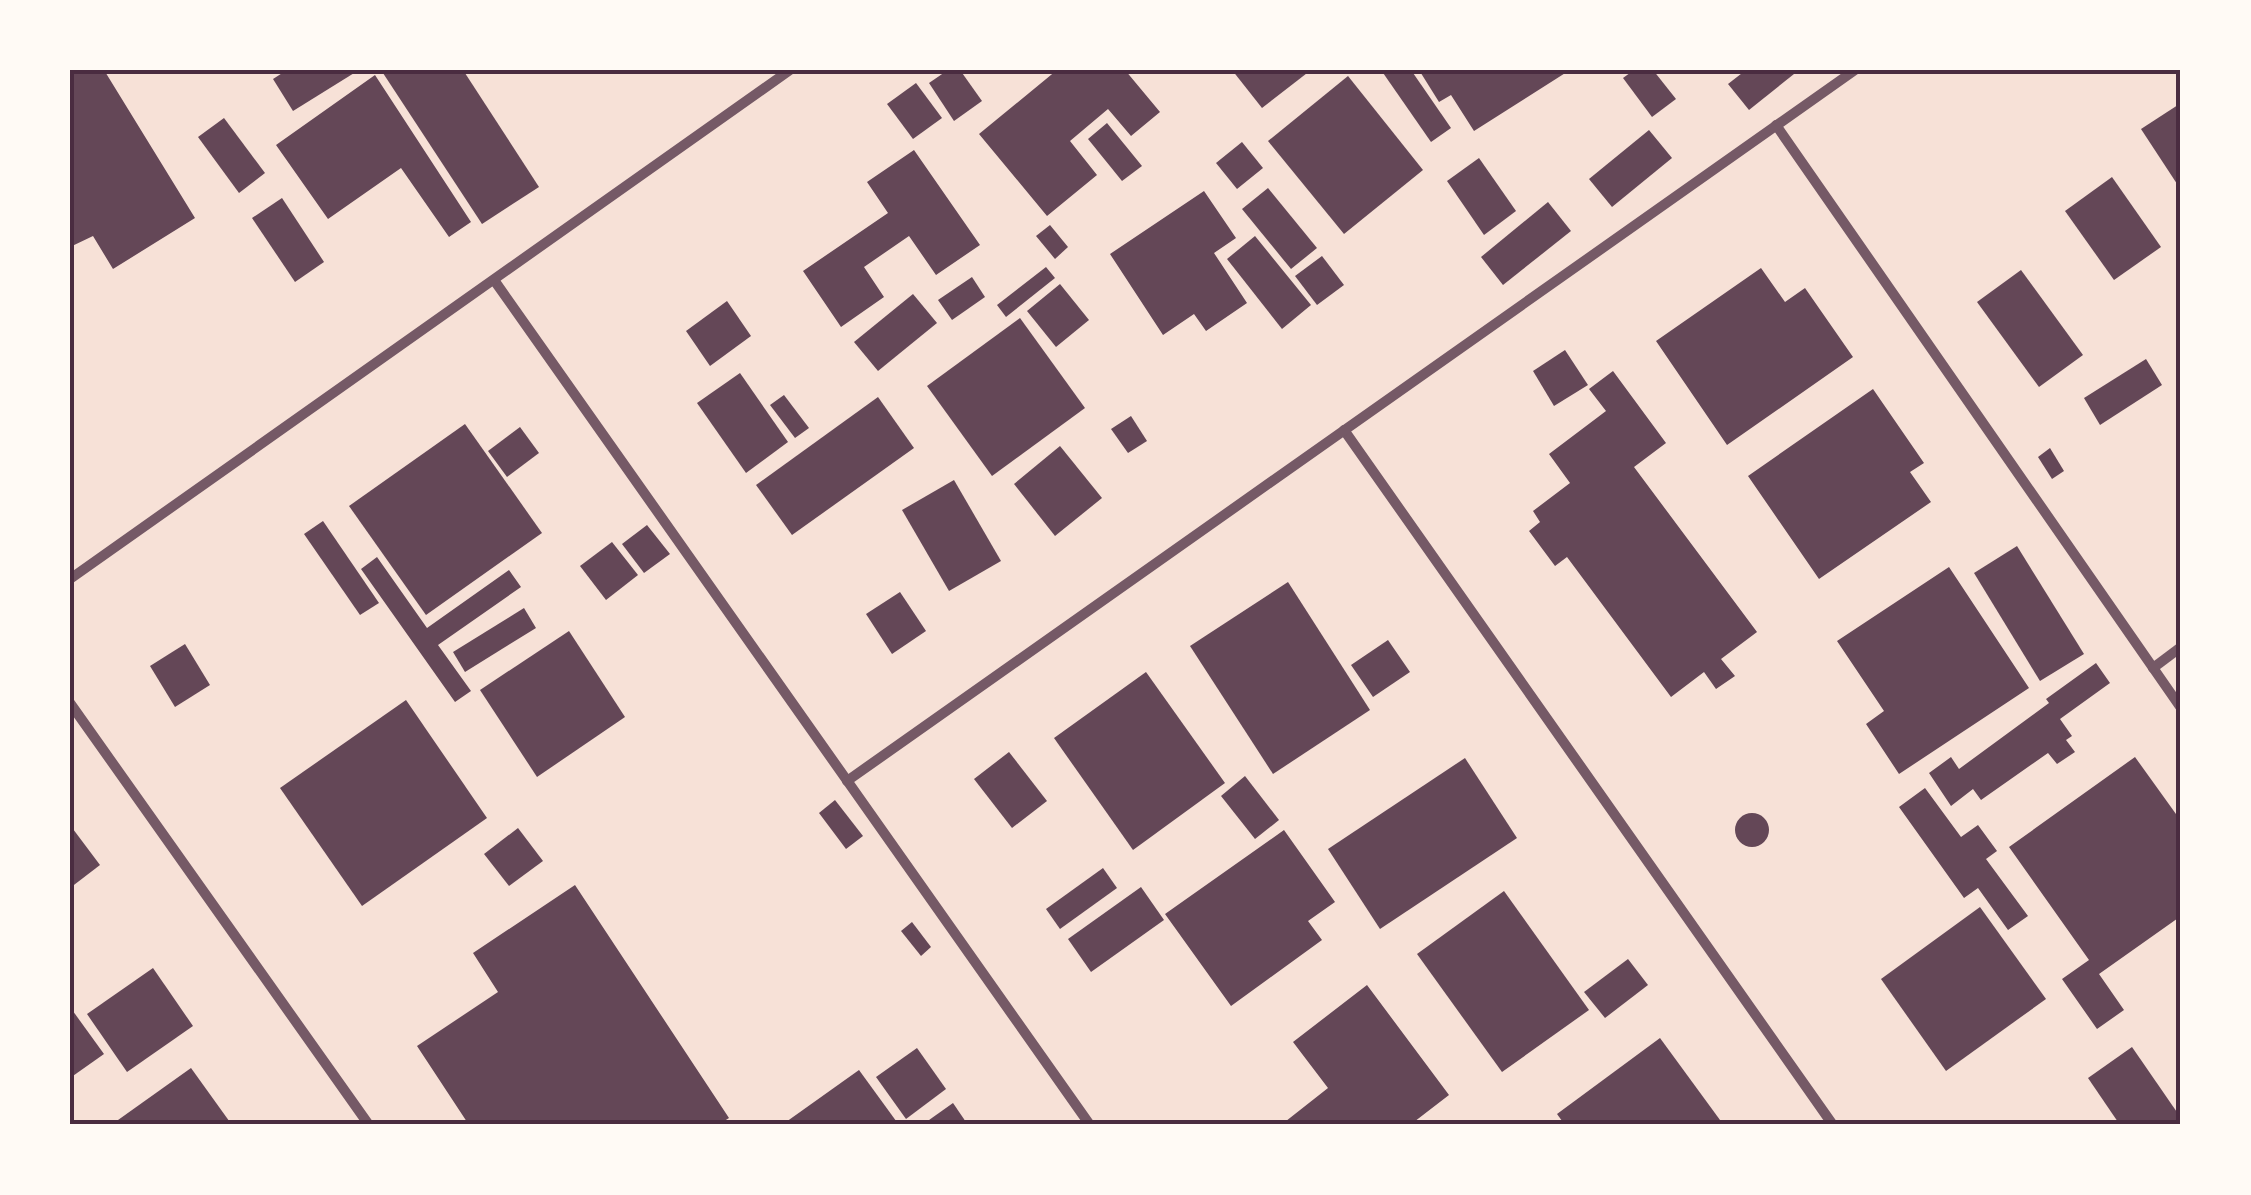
<svg xmlns="http://www.w3.org/2000/svg" width="2251" height="1195" font-family="'Exo 2',sans-serif">
  <style>
    .building { fill: #644757 }
    .lines { fill: none; stroke-linecap: round; stroke-linejoin: round }
    .minor { stroke: #755966; stroke-width: 10 }
    .neatline { fill: none; stroke: #4a2c40; stroke-width: 4 }
  </style>
  <rect width="100%" height="100%" fill="#f7e1d7"/>
  <g class="building">
    <path d="M70,70H104L195,218L113,269L93,236L70,247Z"/>
    <path d="M287,70H359L293,111L273,79Z"/>
    <path d="M381,70H463L539,187L482,224Z"/>
    <path d="M948,70H960L982,101L954,121L929,83Z"/>
    <path d="M1057,70H1125L1160,112L1131,136L1108,109L1070,141L1097,175L1047,216L979,134Z"/>
    <path d="M1232,70H1311L1262,108Z"/>
    <path d="M1381,70H1411L1451,128L1431,142Z"/>
    <path d="M1419,70H1570L1474,131L1451,95L1439,102Z"/>
    <path d="M1634,70H1653L1676,99L1652,117L1623,78Z"/>
    <path d="M1746,70H1799L1749,110L1728,84Z"/>
    <path d="M375,75L471,222L449,237L401,168L328,219L276,145Z"/>
    <path d="M1348,76L1423,170L1344,234L1268,141Z"/>
    <path d="M916,83L942,118L913,139L887,104Z"/>
    <path d="M2181,103V190L2141,129Z"/>
    <path d="M224,118L265,173L239,193L198,137Z"/>
    <path d="M1107,123L1142,166L1122,181L1088,139Z"/>
    <path d="M1649,130L1672,158L1612,207L1589,179Z"/>
    <path d="M1242,142L1263,168L1237,189L1216,163Z"/>
    <path d="M914,150L980,245L936,275L909,236L864,267L884,297L841,327L803,271L888,213L867,182Z"/>
    <path d="M1479,158L1516,211L1484,235L1447,181Z"/>
    <path d="M2112,177L2161,247L2114,280L2065,211Z"/>
    <path d="M1268,188L1317,248L1291,269L1242,209Z"/>
    <path d="M1204,191L1236,238L1214,253L1247,303L1206,331L1194,314L1163,335L1110,254Z"/>
    <path d="M282,198L324,262L295,282L252,218Z"/>
    <path d="M1548,202L1571,231L1503,285L1481,257Z"/>
    <path d="M1050,225L1068,247L1055,259L1036,236Z"/>
    <path d="M1255,236L1311,305L1282,329L1227,259Z"/>
    <path d="M1322,256L1344,285L1317,305L1295,276Z"/>
    <path d="M1046,267L1055,278L1006,317L997,305Z"/>
    <path d="M1761,268L1785,302L1805,288L1853,357L1727,445L1656,341Z"/>
    <path d="M2021,270L2083,355L2039,387L1977,302Z"/>
    <path d="M972,277L985,297L952,320L938,300Z"/>
    <path d="M1060,284L1089,320L1056,347L1027,311Z"/>
    <path d="M913,294L937,323L878,371L854,342Z"/>
    <path d="M727,301L751,336L710,366L686,331Z"/>
    <path d="M1020,318L1085,408L992,476L927,386Z"/>
    <path d="M1565,350L1588,385L1554,406L1533,371Z"/>
    <path d="M2146,359L2162,385L2100,425L2084,398Z"/>
    <path d="M1613,371L1666,443L1634,467L1757,632L1721,659L1735,676L1716,689L1704,672L1671,697L1567,557L1555,566L1529,531L1540,522L1533,511L1570,483L1549,454L1606,411L1589,389Z"/>
    <path d="M740,373L788,442L746,473L697,403Z"/>
    <path d="M1873,389L1924,463L1910,472L1931,502L1819,579L1748,476Z"/>
    <path d="M784,395L809,428L795,438L770,405Z"/>
    <path d="M878,397L914,448L792,535L756,485Z"/>
    <path d="M1131,416L1147,441L1128,453L1111,429Z"/>
    <path d="M465,424L542,533L426,615L349,506Z"/>
    <path d="M520,427L539,453L507,477L488,451Z"/>
    <path d="M1060,446L1102,498L1055,536L1014,484Z"/>
    <path d="M2050,448L2064,471L2052,479L2038,457Z"/>
    <path d="M954,480L1001,561L949,591L902,510Z"/>
    <path d="M323,521L379,603L360,615L304,534Z"/>
    <path d="M647,525L670,554L644,573L622,544Z"/>
    <path d="M612,542L638,575L606,600L580,566Z"/>
    <path d="M2017,546L2084,654L2040,681L1974,573Z"/>
    <path d="M377,557L427,628L509,570L521,587L438,645L471,691L455,702L361,569Z"/>
    <path d="M1949,567L2029,688L1899,774L1866,724L1884,711L1837,641Z"/>
    <path d="M1288,582L1370,710L1273,774L1190,646Z"/>
    <path d="M900,592L926,631L892,654L866,614Z"/>
    <path d="M524,608L536,628L465,672L453,652Z"/>
    <path d="M569,631L625,717L537,777L480,690Z"/>
    <path d="M1388,640L1410,672L1373,697L1351,665Z"/>
    <path d="M185,644L210,685L175,707L150,666Z"/>
    <path d="M2096,663L2110,683L2060,719L2072,736L2066,740L2075,752L2057,764L2048,753L1981,800L1973,789L1951,806L1929,773L1951,757L1959,769L2049,703L2046,699Z"/>
    <path d="M1146,672L1225,783L1133,850L1054,738Z"/>
    <path d="M406,700L487,818L362,906L280,788Z"/>
    <path d="M1009,752L1047,801L1012,828L974,779Z"/>
    <path d="M2135,757L2181,821V916L2099,974L2124,1010L2097,1029L2062,979L2089,960L2009,847Z"/>
    <path d="M1465,758L1517,838L1380,929L1328,849Z"/>
    <path d="M1245,776L1279,820L1255,839L1221,796Z"/>
    <path d="M1925,788L1961,837L1978,825L1997,851L1986,859L2028,916L2008,930L1978,888L1964,898L1899,807Z"/>
    <path d="M835,800L863,836L846,849L819,813Z"/>
    <circle cx="1752" cy="830" r="17"/>
    <path d="M70,825L100,865L70,888Z"/>
    <path d="M518,828L543,861L509,886L484,854Z"/>
    <path d="M1284,830L1335,902L1308,921L1322,940L1231,1006L1165,914Z"/>
    <path d="M1103,868L1117,888L1060,929L1046,909Z"/>
    <path d="M575,885L729,1118L718,1125H469L417,1046L498,992L473,953Z"/>
    <path d="M1141,887L1164,920L1091,972L1068,939Z"/>
    <path d="M1504,891L1589,1010L1502,1072L1417,954Z"/>
    <path d="M1980,907L2046,999L1946,1071L1881,979Z"/>
    <path d="M912,922L931,947L921,956L901,931Z"/>
    <path d="M1628,959L1648,985L1605,1018L1584,992Z"/>
    <path d="M153,968L193,1026L127,1072L87,1014Z"/>
    <path d="M1367,985L1449,1095L1410,1125H1281L1328,1088L1293,1042Z"/>
    <path d="M70,1007L104,1054L70,1078Z"/>
    <path d="M1660,1038L1720,1120L1713,1125H1565L1557,1114Z"/>
    <path d="M2132,1047L2181,1118L2179,1125H2120L2088,1078Z"/>
    <path d="M917,1048L946,1089L906,1119L876,1077Z"/>
    <path d="M191,1068L232,1125H111Z"/>
    <path d="M859,1070L899,1125H787L786,1122Z"/>
    <path d="M953,1103L968,1125H922Z"/>
  </g>
  <g class="lines">
    <g class="minor">
      <path d="M1776,125L2181,708"/>
      <path d="M494,280L1090,1125"/>
      <path d="M1344,430L1833,1125"/>
      <path d="M70,579L790,70"/>
      <path d="M2153,668L2181,647"/>
      <path d="M70,703L369,1125"/>
      <path d="M847,781L1855,70"/>
    </g>
  </g>
  <rect width="2251" height="1195" fill="none" stroke="#fffaf5" stroke-width="145"/>
  <rect x="72" y="72" width="2106" height="1050" class="neatline"/>
</svg>
